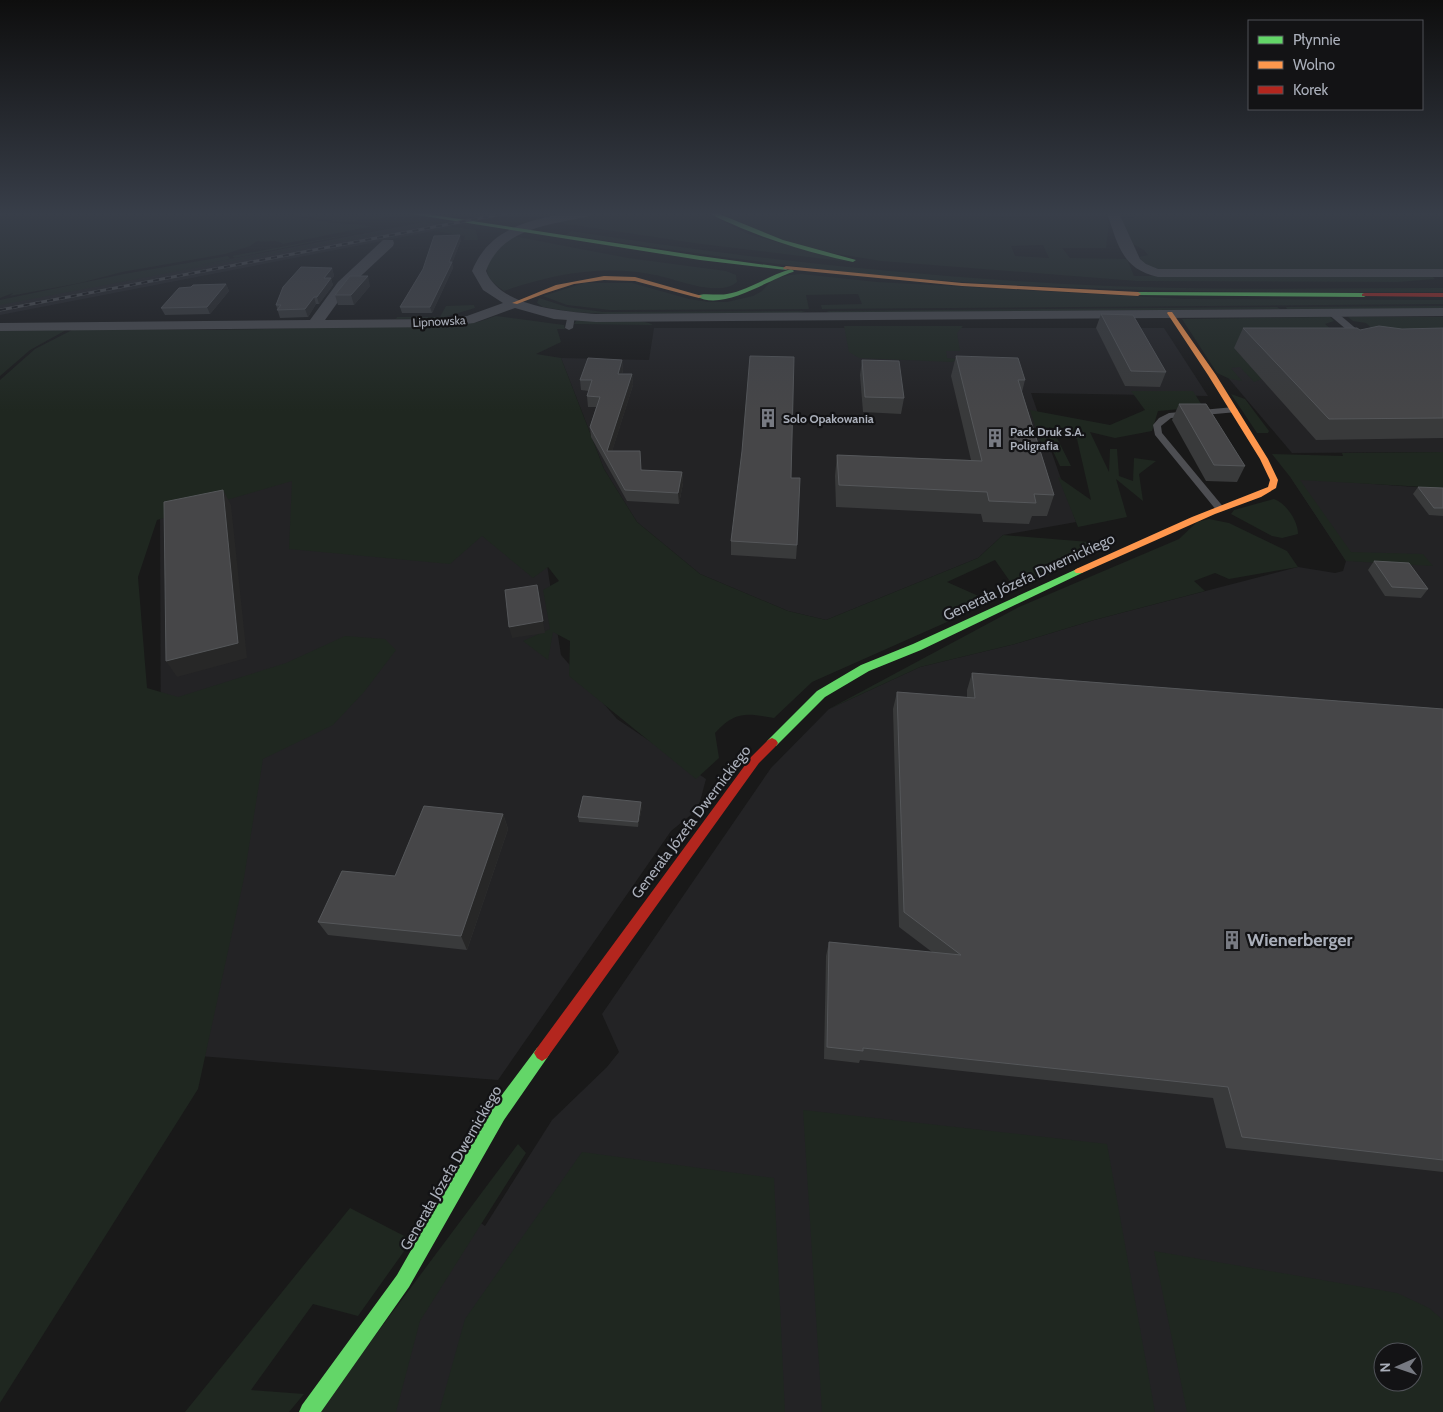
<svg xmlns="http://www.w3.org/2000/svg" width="1443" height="1412" font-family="Cabin,sans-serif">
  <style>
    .built { fill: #232325; fill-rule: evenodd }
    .green { fill: #1f2720; fill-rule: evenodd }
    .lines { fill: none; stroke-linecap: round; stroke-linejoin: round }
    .lane { fill: #4d4e52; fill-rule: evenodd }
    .street { fill: #4d4e52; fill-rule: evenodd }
    .fast { fill: #63d668; fill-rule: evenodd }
    .slow { fill: #ff974d; fill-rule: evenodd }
    .jam { fill: #b3261e; fill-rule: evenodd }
    .rail-casing { stroke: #4d4e51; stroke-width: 3 }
    .rail { stroke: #131315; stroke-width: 2; stroke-dasharray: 6; stroke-linecap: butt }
    .wall { fill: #393a3b }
    .shaded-wall { fill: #272727 }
    .building { fill: #464648; stroke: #55575a }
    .labels { text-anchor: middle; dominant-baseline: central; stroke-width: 4.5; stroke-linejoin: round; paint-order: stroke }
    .far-street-label { font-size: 12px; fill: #aaafba; stroke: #131315 }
    .far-poi-label { font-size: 12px; font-weight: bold; fill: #aaafba; stroke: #131315; text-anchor: start }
    .street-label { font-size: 15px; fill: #aaafba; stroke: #131315 }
    .near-poi-label { font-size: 18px; font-weight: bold; fill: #aaafba; stroke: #131315; text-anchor: start }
  </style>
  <rect width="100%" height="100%" fill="#191919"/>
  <g class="built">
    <path d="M791,213H1104L1107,219L791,214Z"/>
    <path d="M424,222L454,227L0,315V303Z"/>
    <path d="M654,328H1164L1208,396L1031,393L1076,522L1003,535L978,558L826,620L788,611L700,574L637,522L604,469L561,358L649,360Z"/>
    <path d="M1443,344V452L1292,453L1202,347Z"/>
    <path d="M523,410L561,655L617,719L706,779L698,809L671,831L498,1080L162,1053L160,515Z"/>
    <path d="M1291,478L1443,489V1412H337L475,1219L485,1226L552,1120L607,1067L619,1052L602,1014L771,768L829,709L920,667L1015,644L1094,620L1298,567L1335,573L1343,571L1346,561ZM1383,1352H1413V1382H1383Z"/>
  </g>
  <g class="green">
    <path d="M0,213H273L326,222L373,226L283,244C276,239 266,243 257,241L250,246L225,254L122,272L80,283L10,296L13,293L0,298Z"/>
    <path d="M283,213H342L340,215L369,213L392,217L341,222Z"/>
    <path d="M603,213H706L748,234L850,262L701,244L553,222Z"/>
    <path d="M721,213L1107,219L1109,224L1106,248H1062L1070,258L1127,259L1134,276L1443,275L1433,277L1435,279L1398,282L1137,281L881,261L814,250L774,237ZM1043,245L1049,258L1015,256L1011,246Z"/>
    <path d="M1131,213L1443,214V270L1172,271C1161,270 1145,269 1139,257L1148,255L1144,250L1133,244L1122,219L1135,218Z"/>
    <path d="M454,227L476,230L478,240H464L465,236L435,231Z"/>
    <path d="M377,229L235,258L232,256Z"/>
    <path d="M571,231C735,257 899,275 1065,284C1191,291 1317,288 1443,288V292C1265,293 1086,292 908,278C794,268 680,251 566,235Z"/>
    <path d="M380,232L381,233L0,305V300L124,274L228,256L230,259L162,273Z"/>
    <path d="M513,236L628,258L726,271L736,275L737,282C718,298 677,279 655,275C605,264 551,274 504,291C471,270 493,254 513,236Z"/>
    <path d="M801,274L877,282L1185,299L1443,300V304L822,309L821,305L862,304L858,294L806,295L809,309L610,310L567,305L543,296L584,283H632L689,299L709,302H727L753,296L762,291L773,279L790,275Z"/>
    <path d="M539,298L567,307L603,312L806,311L798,313L607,314L574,312L543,307L537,303Z"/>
    <path d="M474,305L475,308L441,318L396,319L397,317H440L446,306Z"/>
    <path d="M1443,306V309H1287L1286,307Z"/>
    <path d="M1277,307L1280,309L831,313L826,311Z"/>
    <path d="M496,316L564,325L565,329H557L561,342L536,354L561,358L604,469L637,522L700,574L788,611L826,620L978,558L1003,535L1114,544L1016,590L995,560L947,582L992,602L812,682L774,718C746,713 735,711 715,733L719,758L696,779L569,676L570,641L553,632L548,660L523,641L550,629L543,590L559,581L548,567L533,578L482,536L450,564L289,549L292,481L157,520L138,577L147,688L178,697L286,663L345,636L385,639L396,650L364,692L333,725L263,759L244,878L198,1089L0,1403V380L35,349L74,329L214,330L458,325L478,322Z"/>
    <path d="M1330,317L1334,321L1325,324L1344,340L1234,348L1262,379L1254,382L1240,367L1231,368L1242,381L1230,379L1217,373L1182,319Z"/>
    <path d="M1348,317H1443V347L1384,339L1366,323L1353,321Z"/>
    <path d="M576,321C592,319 641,317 653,325L574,324Z"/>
    <path d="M844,326H963L957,333L960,351H946L947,358L960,359L952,362L859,358L849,352Z"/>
    <path d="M68,329L30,350L0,376V331Z"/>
    <path d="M1131,391H1193L1203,407L1158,411L1152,431L1115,438L1090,432L1109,472L1110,449H1117L1119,476L1133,481L1134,458L1156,461L1139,474L1143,501L1116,479L1127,517L1078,527L1058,477L1091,500L1077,439L1052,428L1071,466H1060L1051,447L1040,441L1030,410L1110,425L1145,410Z"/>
    <path d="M1231,394L1245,399L1269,431L1268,433H1257Z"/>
    <path d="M1443,452V488L1300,480L1351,552L1423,554L1433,566L1346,561L1291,478L1272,454L1343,456L1342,453Z"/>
    <path d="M1274,499C1286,503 1298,521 1298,534L1282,538L1272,536L1231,514L1234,510Z"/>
    <path d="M1209,519L1229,523L1287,551L1298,567L1229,579L1215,573L1194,581L1205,591L1094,620L1015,644L920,667L829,709L1019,607L1179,539L1197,522Z"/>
    <path d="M803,1110L1107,1144L1155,1412H822Z"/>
    <path d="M518,1144L526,1153L420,1321L396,1412H318Z"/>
    <path d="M582,1152L774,1178L785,1412H439L465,1319Z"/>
    <path d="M350,1208L412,1240L358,1316L313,1304L251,1390L304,1394L289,1412H185Z"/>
    <path d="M1154,1251L1397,1293L1429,1308L1443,1320V1412H1187ZM1383,1352H1413V1382H1383Z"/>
  </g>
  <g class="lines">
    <g class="lane">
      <path d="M1328,310H1334L1366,337V341H1360L1328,314Z"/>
      <path d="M568,314L575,316L573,328L569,330L565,328Z"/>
      <path d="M1234,407L1238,410L1237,412L1171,418L1161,426L1162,433L1225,509L1220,512L1217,511L1155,435L1153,425L1159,418L1169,413Z"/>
    </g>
    <g class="street">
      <path d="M566,213H592L590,216C551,225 502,227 486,271C500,307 563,311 596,314L1443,308V316L596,322L554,319L515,308L474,323L443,327L0,331V323L310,320L338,282L383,240H393L394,243L393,246L348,288L325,320L443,319L467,316L503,303L483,290L472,271C489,229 526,221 566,213Z"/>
      <path d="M1107,213H1119L1140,259L1146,264L1158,269H1443V277H1158C1122,269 1118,245 1107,213Z"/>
    </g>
    <g class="fast">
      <path d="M405,213H420L700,256L789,268L786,270L700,260Z"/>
      <path d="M709,213H717L783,240L856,260L853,262C815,254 777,243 741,228C731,223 719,219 709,213Z"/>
      <path d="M791,269L794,271L793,272C767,280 722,312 696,296C703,292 718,296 727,294C750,290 769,275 791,269Z"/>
      <path d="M1138,292L1364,293L1367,295L1364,297L1136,295L1135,294Z"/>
      <path d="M1079,568L1084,571L1082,573L921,650L869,671L825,697L776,746H768L766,743L768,740L817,691L861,665L913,644Z"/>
      <path d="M542,1045L547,1048L550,1053L547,1058L504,1120L409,1287L321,1412H299L302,1405L397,1275L492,1108L537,1048Z"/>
    </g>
    <g class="slow">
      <path d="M786,266L962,283L1138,292L1141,294L1138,296L962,286L784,269L783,268Z"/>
      <path d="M604,276L635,277L702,296L699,298L691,296L635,281L604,280L574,284L546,293L517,304L512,303L556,285Z"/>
      <path d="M1168,312H1172L1216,375L1268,459L1278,480L1276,488L1261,497L1215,514L1082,573H1076L1074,571L1076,569L1192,517L1268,487L1270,480L1260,459L1208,375L1167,313Z"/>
    </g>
    <g class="jam">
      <path d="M1364,293H1443V297L1362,296V294Z"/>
      <path d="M772,738L776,740L778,743L776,746L759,763L547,1058L542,1061L537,1058L534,1053L537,1048L751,757L768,740Z"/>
    </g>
    <g class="rail-casing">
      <path id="rail" d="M0,310L507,213"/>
    </g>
    <use href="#rail" class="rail"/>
  </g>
  <g class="wall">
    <path d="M461,240L452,263L453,268L432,313H402L400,307Z"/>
    <path d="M332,268L334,276L331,279L333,285L319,304H316L308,317L280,318L276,305Z"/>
    <path d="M226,284L229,291L210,314L165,315L161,308L191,287Z"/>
    <path d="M370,286L354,305H338L335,295Z"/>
    <path d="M1101,314L1166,372L1160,387L1125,386L1096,328Z"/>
    <path d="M1243,328L1360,330L1443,328V438L1316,440L1234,348Z"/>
    <path d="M956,356L1025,380L1022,392L1054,495L1047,516H1032L1029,524L983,522L981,514L836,507L835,476L837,455L971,460L951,376Z"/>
    <path d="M622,360L623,370L622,374H632L633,385L612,451L642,470L682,472L683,483L679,504L627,501L591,437L590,427L596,407H588L587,396L589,391L581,390L580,380Z"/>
    <path d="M862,360L904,398L901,414L863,412L860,375Z"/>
    <path d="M1179,404L1245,466L1237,482L1206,481L1172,420Z"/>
    <path d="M791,478L797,545L796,559L731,555V541Z"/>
    <path d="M1418,487L1443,488V516L1429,515L1413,494Z"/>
    <path d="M1374,561L1428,589L1421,598L1385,596L1368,570Z"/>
    <path d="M972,673L1443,709V1172L1226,1148L1213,1098L860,1060L859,1063L824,1059L826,956L829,942L932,952L899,927L893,709L897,692L967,697V690Z"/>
    <path d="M642,807L638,827L579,822L578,817Z"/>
    <path d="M503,814L508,829L467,950L328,935L318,922Z"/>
  </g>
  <g class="shaded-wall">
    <path d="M460,235L461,240L452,263L453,268L432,313L430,307Z"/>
    <path d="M332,268L334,276L331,279L333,285L319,304L317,297L324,278Z"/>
    <path d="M368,276L370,286L354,305L351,295Z"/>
    <path d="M226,284L229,291L210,314L207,307Z"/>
    <path d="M314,297L316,304L308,317L305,309Z"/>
    <path d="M622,360L623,370L619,384L618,374Z"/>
    <path d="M632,374L633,385L609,461L607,451Z"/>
    <path d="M682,472L683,483L679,504L678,493Z"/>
    <path d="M223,490L231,505L247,658L177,677L166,661Z"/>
    <path d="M537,585L545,633L512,638L509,627Z"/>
    <path d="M641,802L642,807L638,827V822Z"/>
    <path d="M503,814L508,829L467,950L461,936Z"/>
  </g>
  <g class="building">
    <path d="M460,235L449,262H452L430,307H400L423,269L434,236Z"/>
    <path d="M301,267L332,268L324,278H331L317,297H314L305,309L277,310L281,305H276L283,287Z"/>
    <path d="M350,276H368L351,295H335Z"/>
    <path d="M226,284L207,307L161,308L179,288L191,287L193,285Z"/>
    <path d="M1101,314L1133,315L1166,372L1131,371Z"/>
    <path d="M1379,326L1402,329L1443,328V418L1329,419L1243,328H1357L1360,330Z"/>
    <path d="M750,356L794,357L791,478H800L797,545L731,541L742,451Z"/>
    <path d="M956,356L1018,358L1025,380H1018L1054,495L1034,494L1036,503L989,501L987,492L839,485L837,455L982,461Z"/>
    <path d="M588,358L622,360L618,374H632L607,451H640L641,470L682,472L678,493L625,490L590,427L600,397L587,396L592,380H580Z"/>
    <path d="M862,360L899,361L904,398L865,397Z"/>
    <path d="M1179,404H1206L1245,466L1214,465Z"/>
    <path d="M1418,487L1443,488V508H1434Z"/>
    <path d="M223,490L238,643L166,661L164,502Z"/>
    <path d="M1374,561L1409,563L1428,589L1392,587Z"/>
    <path d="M537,585L543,621L509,627L505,590Z"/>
    <path d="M972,673L1443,709V1160L1242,1137L1228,1087L863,1048V1051L827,1047L829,942L961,955L904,912L897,692L975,698Z"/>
    <path d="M583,796L641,802L638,822L578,817Z"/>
    <path d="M424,806L503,814L461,936L318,922L342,871L395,876Z"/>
  </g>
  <linearGradient id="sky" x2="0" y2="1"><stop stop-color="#0e0e0e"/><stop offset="0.52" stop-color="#383e49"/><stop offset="1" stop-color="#383e49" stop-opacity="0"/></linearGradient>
  <rect width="1443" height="411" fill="url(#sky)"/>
  <defs>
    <g id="building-bare" transform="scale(1.5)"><path d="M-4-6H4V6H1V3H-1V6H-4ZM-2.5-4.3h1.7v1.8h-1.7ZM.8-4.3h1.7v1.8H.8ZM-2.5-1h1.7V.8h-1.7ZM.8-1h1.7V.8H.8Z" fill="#777a82" stroke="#131315" stroke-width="2.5" paint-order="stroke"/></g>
  </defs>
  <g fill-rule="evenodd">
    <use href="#building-bare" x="768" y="418"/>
    <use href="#building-bare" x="995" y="438"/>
    <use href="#building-bare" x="1232" y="940"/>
  </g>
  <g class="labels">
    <g class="far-street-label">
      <text transform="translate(439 321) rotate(-3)">Lipnowska</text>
    </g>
    <g class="far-poi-label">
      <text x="783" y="418">Solo Opakowania</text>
      <text x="1010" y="431">Pack Druk S.A.<tspan x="1010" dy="14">Poligrafia</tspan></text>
    </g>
    <g class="street-label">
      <text transform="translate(1029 577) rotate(-25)">Generała Józefa Dwernickiego</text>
      <text transform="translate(691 822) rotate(-53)">Generała Józefa Dwernickiego</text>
      <text transform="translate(451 1168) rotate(-60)">Generała Józefa Dwernickiego</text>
    </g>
    <g class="near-poi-label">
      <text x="1247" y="940">Wienerberger</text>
    </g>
  </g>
  <rect x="1248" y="20" width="175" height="90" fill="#131315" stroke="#4f5157"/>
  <rect x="1258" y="36" width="25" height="8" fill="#63d668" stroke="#4f5157"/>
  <text x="1293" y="45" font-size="15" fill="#aaafba">Płynnie</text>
  <rect x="1258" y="61" width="25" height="8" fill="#ff974d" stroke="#4f5157"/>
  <text x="1293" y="70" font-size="15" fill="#aaafba">Wolno</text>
  <rect x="1258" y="86" width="25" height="8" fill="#b3261e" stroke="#4f5157"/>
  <text x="1293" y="95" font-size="15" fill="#aaafba">Korek</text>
  <g transform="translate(1398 1367) rotate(268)"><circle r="24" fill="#131315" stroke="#4f5157"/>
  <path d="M0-4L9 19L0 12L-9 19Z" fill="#777a82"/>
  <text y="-8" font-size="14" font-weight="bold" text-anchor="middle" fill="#aaafba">N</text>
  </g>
</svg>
